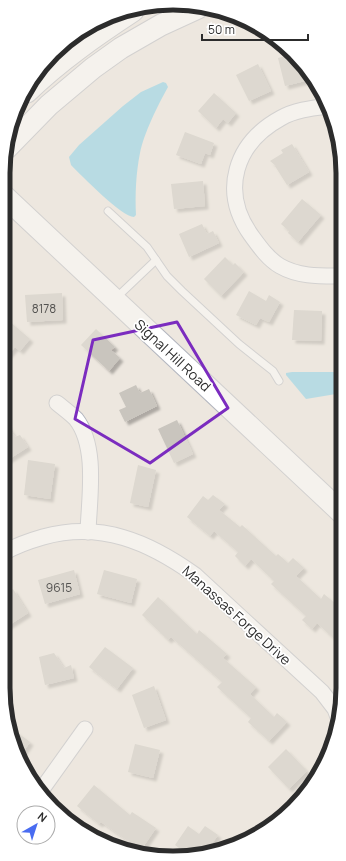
<svg xmlns="http://www.w3.org/2000/svg" width="346" height="861" font-family="Manrope,sans-serif">
  <style>
    .water { fill: #79cde9 }
    .building { fill: #c9c5be; filter: url(#shadow) }
    .lines { fill: none; stroke-linecap: round; stroke-linejoin: round }
    .lane-casing { stroke: #b3b6bf; stroke-width: 9 }
    .street-casing { stroke: #b3b6bf; stroke-width: 17 }
    .secondary-casing { stroke: #b3b6bf; stroke-width: 23 }
    .lane { stroke: #fff; stroke-width: 7 }
    .street { stroke: #fff; stroke-width: 15 }
    .secondary { stroke: #fff; stroke-width: 21 }
    .marked { fill: none; stroke: #7b2cbf; stroke-width: 3; stroke-linejoin: round }
    .labels { text-anchor: middle; dominant-baseline: central; stroke-width: 3.5; stroke-linejoin: round; paint-order: stroke }
    .number-label { font-size: 12px; fill: #535250 }
    .street-label { font-size: 14px; fill: #2c2c2c; stroke: #fff }
    .rim { fill: none; stroke: #2c2c2c; stroke-width: 5 }
  </style>
  <defs>
    <filter id="shadow"><feDropShadow dx="3.5" dy="3.5" stdDeviation="1" flood-color="#0004"/></filter>
  </defs>
  <rect width="100%" height="100%" fill="#ede7df"/>
  <g class="water">
    <path d="M163,82L166,83L168,87C158,105 144,133 140,153C136,173 135,194 136,215L134,217C122,217 82,176 71,165L69,157L79,145L123,106L141,92Z"/>
    <path d="M292,372H342V389L336,394L306,399L286,375V373Z"/>
  </g>
  <g class="building">
    <path d="M293,54L301,61L306,68L309,80L285,86L278,58Z"/>
    <path d="M258,64L271,91L249,101L236,75Z"/>
    <path d="M214,93L236,113L228,123L223,119L216,128L198,111Z"/>
    <path d="M185,132L214,143L210,155L205,153L201,164L176,155Z"/>
    <path d="M292,144L309,172L287,185L275,166H276L270,161L283,153L281,150Z"/>
    <path d="M203,181L205,206L174,209L171,184Z"/>
    <path d="M302,199L321,215L298,242L288,233L289,231L281,224Z"/>
    <path d="M202,224L207,234L213,231L219,243L189,257L179,234Z"/>
    <path d="M225,257L233,265L235,263L244,272L221,296L204,279Z"/>
    <path d="M249,291L266,301L269,295L280,302L269,322L260,318L256,325L236,315Z"/>
    <path d="M62,293L63,320L27,322L25,295Z"/>
    <path d="M294,310L322,311L321,341L292,340Z"/>
    <path d="M9,321L30,339L20,351L15,347L3,361V328Z"/>
    <path d="M96,329L115,347L111,350L120,358L109,371L81,345Z"/>
    <path d="M136,385L140,393L149,389L157,406L125,422L119,410L126,407L119,393Z"/>
    <path d="M3,418L15,437L20,435L28,447L3,463Z"/>
    <path d="M177,420L193,454L174,463L158,429Z"/>
    <path d="M28,460L55,464L50,499L24,495Z"/>
    <path d="M138,465L156,470L148,507L130,503Z"/>
    <path d="M213,495L225,504L219,510L240,527L242,525L276,556L278,554L288,563L293,558L304,568L296,576L321,599L324,594L343,610V647L317,623L312,629L302,620L306,616L271,584L274,581L251,559L245,566L235,556L238,552L214,531L210,536L187,517L203,496L208,500Z"/>
    <path d="M74,570L80,594L45,604L38,580Z"/>
    <path d="M104,570L137,579L131,603L97,594Z"/>
    <path d="M13,589L28,613L3,629V595Z"/>
    <path d="M158,597L197,634L199,630L227,654L223,658L256,687L250,694L274,717L277,713L287,722L269,741L248,722L251,718L217,687L222,682L171,637L168,640L142,615Z"/>
    <path d="M105,647L133,668L117,689L89,667Z"/>
    <path d="M54,653L64,668L71,665L74,678L45,685L39,657Z"/>
    <path d="M154,686L166,720L144,728L132,695Z"/>
    <path d="M10,727L30,742L20,757L12,743Z"/>
    <path d="M135,744L160,750L153,778L128,772Z"/>
    <path d="M286,749L307,771L289,789L268,767Z"/>
    <path d="M94,785L130,815L132,812L156,828L141,850L101,822L99,824L77,806Z"/>
    <path d="M188,826L199,834L205,826L218,835L204,855H189L175,845Z"/>
  </g>
  <g class="lines">
    <g class="lane-casing">
      <g id="lane">
        <path d="M108,211L147,247L167,276L182,291L239,344L273,371L279,381"/>
        <path d="M116,298L156,260"/>
      </g>
    </g>
    <g class="street-casing">
      <g id="street">
        <path d="M328,106C313,108 295,110 281,118C235,143 220,191 251,235C259,246 268,259 280,266C299,277 321,276 342,276"/>
        <path d="M57,403C63,408 70,413 76,419C98,447 89,499 88,532"/>
        <path d="M3,553C15,546 29,541 43,537C101,521 149,542 195,575L322,692L335,709L338,717"/>
        <path d="M40,792L85,729"/>
      </g>
    </g>
    <g class="secondary-casing">
      <g id="secondary">
        <path d="M27,92C59,61 95,36 133,11"/>
        <path d="M7,148L49,105L93,68L121,48L161,25L198,8"/>
        <path d="M3,195L343,514"/>
      </g>
    </g>
    <use href="#lane" class="lane"/>
    <use href="#street" class="street"/>
    <use href="#secondary" class="secondary"/>
  </g>
  <path d="M0 0H346V861H0ZM177,322L228,408L150,463L75,419L93,340Z" fill="#ede7df" fill-opacity=".55" fill-rule="evenodd"/>
  <path class="marked" d="M177,322L228,408L150,463L75,419L93,340Z"/>
  <g class="labels">
    <g class="number-label">
      <text x="44" y="308">8178</text>
      <text x="59" y="587">9615</text>
    </g>
    <g class="street-label">
      <text transform="translate(173 355) rotate(43)">Signal Hill Road</text>
      <text transform="translate(237 615) rotate(42)">Manassas Forge Drive</text>
    </g>
  </g>
  <path d="M0 0H346V861H0ZM173 10H173A163 163 0 0 1 336 173V688A163 163 0 0 1 173 851H173A163 163 0 0 1 10 688V173A163 163 0 0 1 173 10Z" fill="#fff" fill-rule="evenodd"/>
  <path class="rim" d="M173 10H173A163 163 0 0 1 336 173V688A163 163 0 0 1 173 851H173A163 163 0 0 1 10 688V173A163 163 0 0 1 173 10Z"/>
  <g transform="translate(36 825) rotate(39)"><circle r="19" fill="#ffffff" stroke="#ababab"/>
  <path d="M0-3L7 15L0 10L-7 15Z" fill="#496cf1"/>
  <text y="-6" font-size="11" font-weight="bold" text-anchor="middle" fill="#2c2c2c">N</text>
  </g>
  <path d="M202 34v6h106v-6" fill="none" stroke="#2c2c2c" stroke-width="2"/>
  <text x="208" y="34" font-size="12" fill="#2c2c2c" stroke="#ffffff" stroke-width="3" paint-order="stroke">50 m</text>
</svg>
